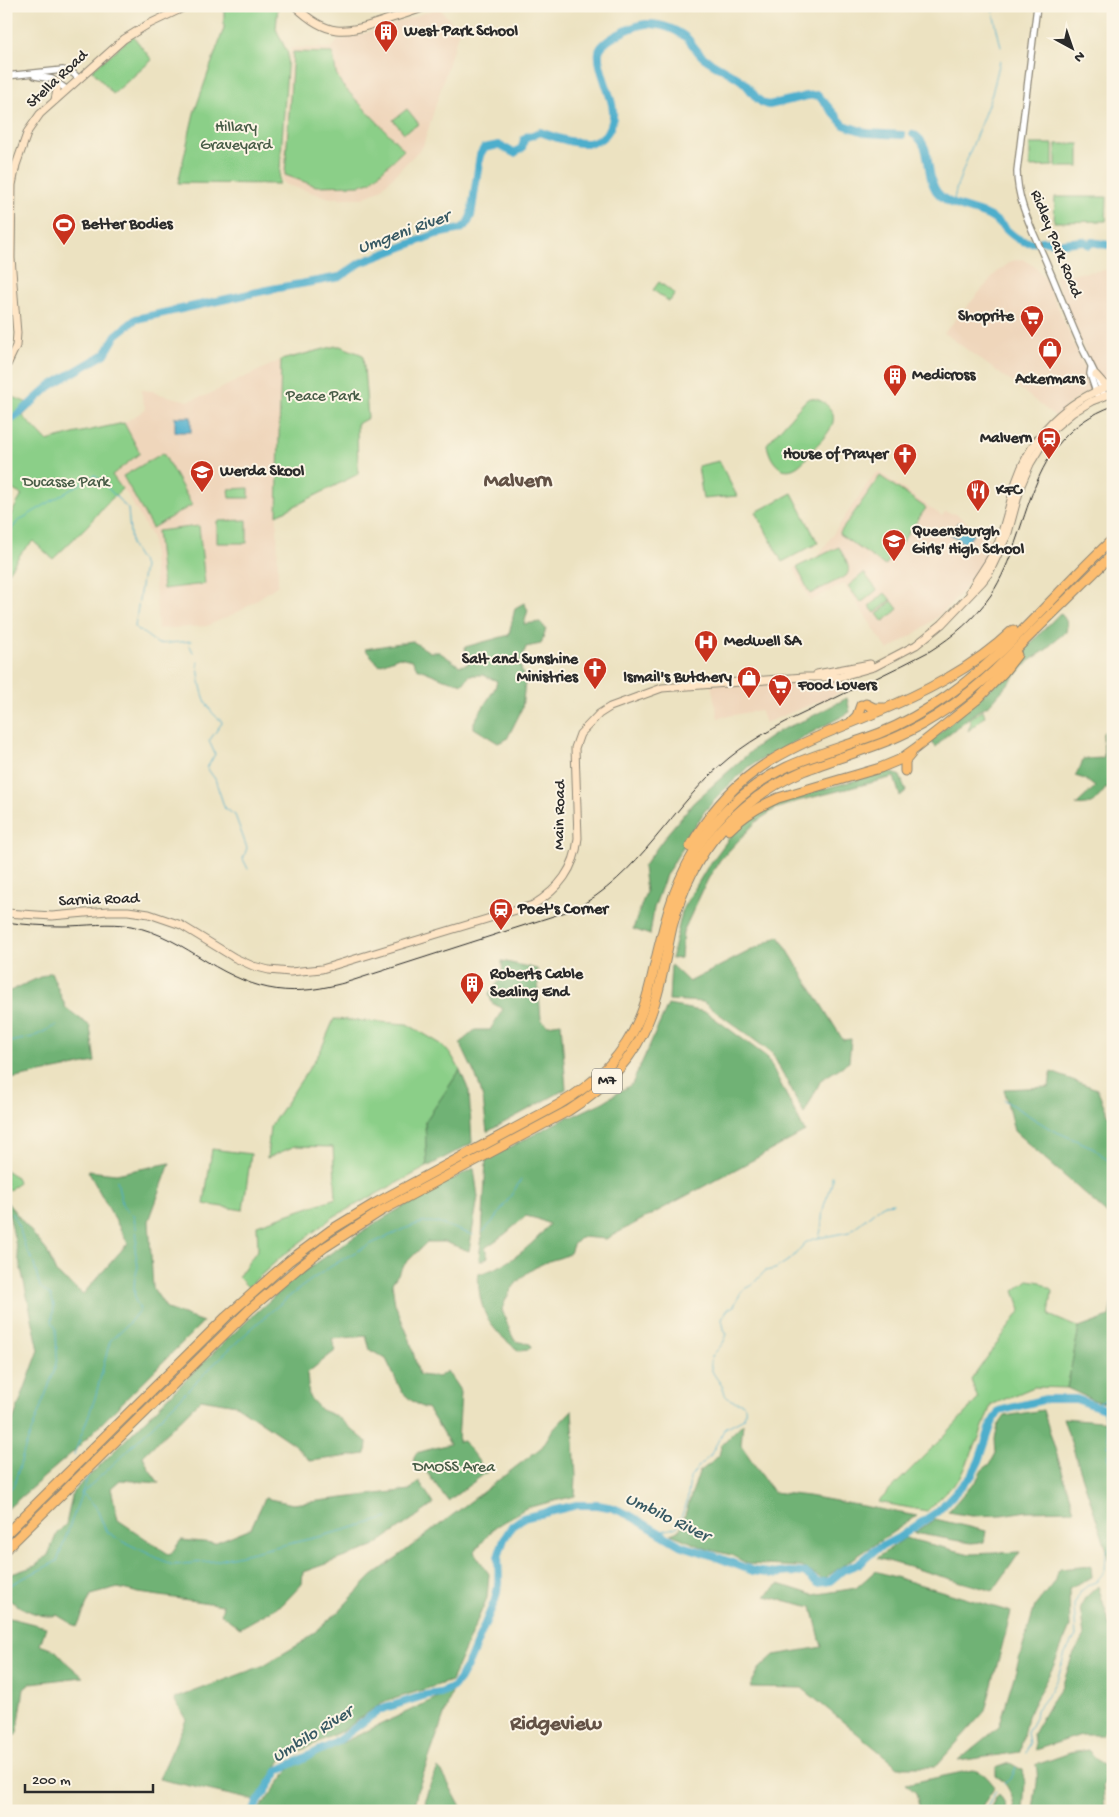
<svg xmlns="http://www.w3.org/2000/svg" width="1119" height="1817" font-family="'Gochi Hand',sans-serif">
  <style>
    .built { fill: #efd6bb }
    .green { fill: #8bcf88; stroke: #5b7d5a }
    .forest { fill: #70b274; stroke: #4e6e50 }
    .water { fill: #4daecc; stroke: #3c6c7c }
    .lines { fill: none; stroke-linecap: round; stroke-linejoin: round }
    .stream { stroke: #4daecc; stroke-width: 1 }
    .river { stroke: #4daecc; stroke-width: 8 }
    .tertiary-casing { stroke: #8c8676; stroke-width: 8 }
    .secondary-casing { stroke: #8c8676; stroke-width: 9 }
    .motorway-casing { stroke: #8c8676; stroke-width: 11 }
    .tertiary { stroke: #fff; stroke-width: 5.5 }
    .secondary { stroke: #fee5c5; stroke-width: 7 }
    .motorway { stroke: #fcbd6f; stroke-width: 9 }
    .rail { stroke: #2b2b2b; stroke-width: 1 }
    .labels { text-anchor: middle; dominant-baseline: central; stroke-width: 4; stroke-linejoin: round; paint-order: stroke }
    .shield { fill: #fcf5e5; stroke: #6a6863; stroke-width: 1 }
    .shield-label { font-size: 15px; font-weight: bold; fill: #2b2b2b }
    .poi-label { font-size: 16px; font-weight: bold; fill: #2b2b2b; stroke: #fcf5e5; text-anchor: start }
    .street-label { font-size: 16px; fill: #2b2b2b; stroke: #fcf5e5 }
    .park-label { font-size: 16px; fill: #485c47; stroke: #fcf5e5 }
    .water-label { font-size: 18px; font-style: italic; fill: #375963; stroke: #fcf5e5 }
    .district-label { font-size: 21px; font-weight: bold; fill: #635246; stroke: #fcf5e5 }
  </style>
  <rect width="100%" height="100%" fill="#fcf5e5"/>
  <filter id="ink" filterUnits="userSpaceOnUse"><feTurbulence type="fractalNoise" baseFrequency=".02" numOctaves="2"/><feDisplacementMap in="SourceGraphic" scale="10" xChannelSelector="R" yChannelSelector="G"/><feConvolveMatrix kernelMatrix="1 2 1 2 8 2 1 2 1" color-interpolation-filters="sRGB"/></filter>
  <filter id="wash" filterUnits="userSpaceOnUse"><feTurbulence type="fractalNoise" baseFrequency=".0096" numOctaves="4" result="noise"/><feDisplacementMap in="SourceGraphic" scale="20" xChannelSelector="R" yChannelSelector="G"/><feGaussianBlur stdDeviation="1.12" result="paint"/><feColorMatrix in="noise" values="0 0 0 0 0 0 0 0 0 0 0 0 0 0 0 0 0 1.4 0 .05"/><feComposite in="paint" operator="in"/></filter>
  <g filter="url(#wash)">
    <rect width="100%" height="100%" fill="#ece2c1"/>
    <g class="built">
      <path d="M439,8L459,30L423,146L380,190L363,198H330L284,184L282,181L291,48H332L338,40L359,35Z"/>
      <path d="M1022,259L1034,266L1046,279L1093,388L1068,405L1056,417L1010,381L944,333L997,272L1012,261Z"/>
      <path d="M1113,269V386L1100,389L1054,276Z"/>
      <path d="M281,360L277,515L278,585L242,610L207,626L158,629L152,538L129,497L112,475L140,453L124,423L146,409L142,399V390L153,391L155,393L188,401L207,395Z"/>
      <path d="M879,472L942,516L945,512L956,514L993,540L987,556L965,588L942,613L919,631L888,650L844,584L810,601L794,568L818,556L866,486L875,474Z"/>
      <path d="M836,681L842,683L845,691L765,723L760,710L718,718L711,684Z"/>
    </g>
    <g class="green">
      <path d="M224,6H278L276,29L288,54L279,184L178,183L194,113L224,28Z"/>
      <path d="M133,36L152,60L113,94L92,70Z"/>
      <path d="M293,52L333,53L336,73L342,85L404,150L370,182L360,185L316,186L285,175Z"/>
      <path d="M407,109L419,124L404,133L393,120Z"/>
      <path d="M1030,144H1053V166L1030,167Z"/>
      <rect x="1056" y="144" width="23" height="23"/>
      <path d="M1055,197H1107L1106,221L1054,222Z"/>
      <path d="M659,282L675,294L670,301H668L653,290Z"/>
      <path d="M336,346H340L363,355L368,418L357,424L358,474L277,515L281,360Z"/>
      <path d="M6,394L30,404L32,407L23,416L47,441L77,433L124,423L140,453L112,475L122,489L104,506L87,526L53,559L33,541L22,552L6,575V523L22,495L6,486Z"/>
      <path d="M810,398C819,399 825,402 830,409C841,422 823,439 814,448C809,454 804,462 798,466C781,478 769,459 767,444L806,400Z"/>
      <path d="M163,453L192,505L152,528L123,476Z"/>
      <path d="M719,461L737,496L703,499L698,466Z"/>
      <path d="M880,476L926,508L885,566L839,534Z"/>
      <path d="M249,488V498H230L229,489Z"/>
      <path d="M792,493L818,543L782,562L756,512Z"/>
      <path d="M247,520V543H217V521Z"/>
      <path d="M199,526L205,584L163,589L157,531Z"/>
      <path d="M839,547C843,556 853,568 846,576L810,594L797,567Z"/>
      <path d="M864,573L877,590L861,603L848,586Z"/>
      <path d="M885,593L891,600L875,613L869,606Z"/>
      <path d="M892,601L898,609L883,622L877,614Z"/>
      <path d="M983,710L985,716L968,731L971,723L969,719Z"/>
      <path d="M334,1019L407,1024L441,1044L452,1056L460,1070L425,1122L427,1167L333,1217L281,1257L248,1287L238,1277L258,1249L257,1225L336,1198L333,1147L295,1146L267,1158L270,1127L320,1052Z"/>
      <path d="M212,1149L251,1154L243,1210L204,1204Z"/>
      <path d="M6,1170L16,1177L18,1182L10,1190H6Z"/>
      <path d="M1028,1280L1041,1282L1052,1291L1049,1315L1079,1328L1067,1388L1034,1387L991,1405L978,1440L960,1478L927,1511L878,1502L946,1434L978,1399L971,1380L1021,1310L1014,1291Z"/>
    </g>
    <g class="forest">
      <path d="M524,603L528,610L524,624L540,622L546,629L541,644L526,647L520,664L525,683L522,709L507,739L498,743L474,728V722L495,688L497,681L483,675H470L463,684L444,679L417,668L412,660L399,657L379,665L365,649L412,641L430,652H439L460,666L468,664L465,647L509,635L515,608Z"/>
      <path d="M1060,613C1067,620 1068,623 1066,632L1054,641L1046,650L1029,661L990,704L975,713L946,736L936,747L930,741L996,683L1022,652Z"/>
      <path d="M847,698L850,712L748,767L722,792L704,812L666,875L654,908L650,935L633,929L646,892L643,867L667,834L693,803L757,746L781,730L807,719Z"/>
      <path d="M1113,730V794L1106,788C1098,799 1090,808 1076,805L1095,787L1085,779L1075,776L1080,768L1083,759L1104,758L1103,733L1105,731Z"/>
      <path d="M889,771L900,776L906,791L900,796L894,777L798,801L775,809L757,821L720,860L708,879L683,932L681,958L671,959L683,908L707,868L738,826L758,812L783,800Z"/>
      <path d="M779,936L843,1040L851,1039L849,1062L821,1080L804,1114L772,1053L703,1002L669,1000L671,965L689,982Z"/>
      <path d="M502,961L537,969L541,1019L547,1025L561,1023L566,1089L487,1132L483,1099L478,1081L460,1043L475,1030H490L503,1009L492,1003L489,993L503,977Z"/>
      <path d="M51,972L66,1008L90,1026L95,1062L6,1080V988L10,991Z"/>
      <path d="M668,1005L706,1012L767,1057L805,1132L606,1239L581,1237L573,1245L570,1253C564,1257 559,1258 552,1260C528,1268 509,1285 502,1310C507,1320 509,1332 515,1341L530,1344L531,1347L528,1350L519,1351C489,1328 479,1313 478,1274C505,1268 533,1246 549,1224L538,1219L526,1216L505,1234L485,1248L488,1257L484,1260L480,1261L479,1258L482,1236L486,1160L569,1116L571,1117L603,1102L632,1084Z"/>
      <path d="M460,1070L469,1091L472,1143L427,1167L425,1122Z"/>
      <path d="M1051,1072L1097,1089L1108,1115L1113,1120V1219L1014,1131L1004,1089L1049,1087Z"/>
      <path d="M170,1163L149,1221L153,1288L167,1309L203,1322L74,1451L6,1510V1439L39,1350L6,1201L47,1251L56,1273L83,1294L128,1243L88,1171L116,1174Z"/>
      <path d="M474,1168L478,1197L469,1251L445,1242H427L405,1264L392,1283L395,1304L410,1340L419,1375L438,1377L447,1371L461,1392L458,1442L463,1441L487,1472L448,1501L422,1466L413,1461L416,1453L450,1444L427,1408H424L412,1401L402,1392L386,1359L370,1350L366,1336L332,1339L335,1351L307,1373L309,1397L321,1410L336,1416L367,1442L366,1454L310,1461L295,1445L236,1405L201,1399L143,1456L149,1469L159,1483L120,1480L111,1488L118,1520L170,1555L181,1540L214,1543L251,1528L265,1498L293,1504L410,1490L419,1481L434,1504L373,1547L303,1572L302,1584L283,1604L240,1628L221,1614L223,1605L139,1593L118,1588L91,1595L77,1627L57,1615C41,1620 19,1607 6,1598V1576L35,1566L48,1555L57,1533L66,1524L73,1492L222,1344L293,1279L372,1225L433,1189Z"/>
      <path d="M1113,1296V1405L1093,1400L1067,1388L1079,1328L1109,1317Z"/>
      <path d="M572,1410L576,1476L575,1496L526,1508L495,1527L474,1552L489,1574L487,1598L451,1681L381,1703L344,1730L281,1760L257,1801L159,1779L186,1720L174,1699L262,1666L303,1642L337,1613L371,1577L542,1447L552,1431Z"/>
      <path d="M1043,1410L1074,1510L1027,1511L1001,1515L972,1516L948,1512L965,1492L975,1483L982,1470L990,1464L996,1453L995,1439L998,1426L1005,1416Z"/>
      <path d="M1063,1418L1113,1422V1569Z"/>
      <path d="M743,1423L741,1445L773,1492L808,1496L917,1516L823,1579L801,1567L748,1564L731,1555L707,1549L671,1534L680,1530L699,1472L711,1463L719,1455L722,1444Z"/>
      <path d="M935,1519L986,1531L984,1542L971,1543L914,1533Z"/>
      <path d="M905,1538L970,1554L1020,1552L993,1591L877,1558Z"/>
      <path d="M1091,1566L1092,1577L1069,1588L1070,1627L1053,1667L1027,1716L1020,1752L958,1761L999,1727L1035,1606L1054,1582L1059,1569Z"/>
      <path d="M875,1571L1011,1612L985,1711L935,1767H898L802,1688L750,1687L759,1669L774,1655L822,1647L812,1607L765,1596L779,1584L813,1595L856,1588Z"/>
      <path d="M1098,1586L1113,1634V1725H1111L1101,1735H1081L1035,1750L1033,1734L1050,1704L1062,1687L1072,1657L1084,1636L1080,1607L1085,1598Z"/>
      <path d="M6,1617L46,1627L40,1645L56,1651L68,1664L83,1677L31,1683L24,1689L17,1735L6,1736Z"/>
      <path d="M453,1690L417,1792L413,1811H258L291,1767Z"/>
      <path d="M1088,1750L1109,1772L1103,1786L1105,1811H1033C1034,1795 1040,1781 1036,1765L1070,1753Z"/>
      <path d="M1010,1763L1022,1770L1025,1782L1023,1811H1014C1014,1797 1008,1783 996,1776V1768Z"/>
      <path d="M438,1768L442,1772L463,1811H425C424,1795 431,1782 438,1768Z"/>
      <path d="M972,1770C983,1771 988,1778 995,1787L984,1803L981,1811H920L916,1793L906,1784Z"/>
      <path d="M999,1794L1005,1803L1006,1811H989L995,1799Z"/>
    </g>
    <g class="water">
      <rect x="175" y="417" width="16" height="15"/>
      <path d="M958,522L974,533L966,545L950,534Z"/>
    </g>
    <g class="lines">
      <g class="stream">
        <path d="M994,6L993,12L1001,47"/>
        <path d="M953,203L957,186L992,94L1000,61"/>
        <path d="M6,537L18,521L95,475L128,509L131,545L144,566L135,627L158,644L192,641"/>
        <path d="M189,644L193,652"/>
        <path d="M198,662C199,681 203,710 221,720L222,723L209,741L215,754L207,768L215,779L225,809L235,815L247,848L243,859L248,869"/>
        <path d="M6,1043L33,1037L57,1025"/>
        <path d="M1004,1100L1052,1130L1094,1148L1113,1165"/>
        <path d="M483,1232L496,1218L521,1180"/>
        <path d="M819,1237C823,1227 821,1217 824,1206C827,1194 833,1189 832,1176"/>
        <path d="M1092,1406L1113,1397"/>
        <path d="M1102,1409L1108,1434L1109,1459L1113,1466"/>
        <path d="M74,1455L95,1398L110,1341L129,1323L140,1309L135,1300L134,1288L135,1277L138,1267L135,1249L137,1240L136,1226L133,1215L126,1210L122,1204L117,1180"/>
        <path d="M6,1493L14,1485L24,1451L54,1372L57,1358L56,1329L52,1321L54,1306L51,1296L40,1287L33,1261L25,1247L20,1230L12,1213"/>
        <path d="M388,1518L322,1536L215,1561L172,1565L120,1540L106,1531L96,1507L82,1493C112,1466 141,1438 169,1409C235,1343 303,1271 391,1235C403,1230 417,1222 430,1222C441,1222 462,1232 473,1235"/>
        <path d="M659,1532L677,1527L687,1502L690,1478L699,1466L710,1456L725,1428L744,1418C749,1397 738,1406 728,1398C724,1395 725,1392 723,1388C718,1378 709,1373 711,1360C712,1352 723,1348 727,1334L724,1329L722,1319L728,1309L734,1306L741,1292L746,1288L752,1285L765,1271L775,1269L792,1258L805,1243L813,1239L849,1232L884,1204L893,1203"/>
        <path d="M6,1587L57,1561L89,1473"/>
        <path d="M1026,1753L1029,1743L1027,1733L1035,1718L1036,1710L1050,1692L1058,1677L1065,1653L1076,1636L1074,1605L1081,1591L1090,1584L1096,1582L1105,1571L1106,1553L1113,1542"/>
        <path d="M1004,1784L1012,1777L1016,1767"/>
        <path d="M985,1811L996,1791"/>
      </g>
      <g class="river">
        <path d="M913,134C934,145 924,175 937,192C951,209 975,208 992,218C1007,227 1015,244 1033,242"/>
        <path d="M1042,241H1048L1054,244L1083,241L1089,245L1092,242L1107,245L1113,244"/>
        <path d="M6,423L19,414L50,386L105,354L116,335L136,319L272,289L340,277L360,263L436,234L461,229L467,224L471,216L480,155L484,148L499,145L514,153L522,148L524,139L528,136L534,135L540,132C555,137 573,144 588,143C609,141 616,121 612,104C609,90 597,66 599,52C601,40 635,25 646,24C660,23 678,30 688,39C693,45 697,52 703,57C715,66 730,72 742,81C751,88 757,104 769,105L807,96L818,95L844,125L867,133L902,135"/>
        <path d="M252,1811L279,1770L335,1743L379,1710L426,1695L441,1693L453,1687L459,1680L469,1662L495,1600L499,1583L498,1557L504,1539L512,1526L523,1518L577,1505H598L613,1508L629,1515L680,1545L711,1555L753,1571L774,1574L789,1572L805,1573L818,1583L830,1581L843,1570L860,1563L875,1550L898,1538L937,1512L972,1475L979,1461L992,1423L999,1411L1046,1399H1076L1113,1412"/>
      </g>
    </g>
  </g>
  <g filter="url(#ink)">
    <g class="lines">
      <g class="tertiary-casing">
        <g id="tertiary">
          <path d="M1037,6L1017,171C1017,199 1029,223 1040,248C1054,279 1066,312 1080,343C1088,361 1098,377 1104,395"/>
          <path d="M6,76L63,70L73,73L79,79"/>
          <path d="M35,76L52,79L66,89"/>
          <path d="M1091,368L1090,374L1098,398"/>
        </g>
      </g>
      <g class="secondary-casing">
        <g id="secondary">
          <path d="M295,6C327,37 344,34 383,21C398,16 413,12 427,6"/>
          <path d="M55,100L57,90L56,82"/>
          <path d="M6,367L16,346L17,333L11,258L12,185L16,165L28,131L40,114L124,39L147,25L187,6"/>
          <path d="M1096,375L1104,384L1110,386"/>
          <path d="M970,591C979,574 992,560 999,541C1006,522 1010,502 1016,482C1032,435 1065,400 1113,385"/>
          <path d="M817,674L870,664"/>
          <path d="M6,913L52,916L108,911H128L149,914L181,925L235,958L253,966L269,970L290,972L322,969L533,905C559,889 575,869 578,838L575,748L580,734L599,714L610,707L662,688L804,677H839L874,667L916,645L942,624L982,582L989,573L1008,533L1021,485L1030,464L1044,441L1054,428L1072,413L1092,401L1113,393"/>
        </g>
      </g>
      <g class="motorway-casing">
        <g id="motorway">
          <path d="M866,704L874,708H884"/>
          <path d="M852,721L857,716L861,705"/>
          <path d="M905,771V761L911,754"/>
          <path d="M729,830C743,816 760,806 778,798L880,768L899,760L916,748L979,698L1003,673L1017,655"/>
          <path d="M690,847C706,818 727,792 754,772C789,746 830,732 870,715C922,694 972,669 1013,630"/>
          <path d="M6,1534L226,1317L289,1261L331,1230L374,1204L558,1105C593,1085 623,1058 639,1019C650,995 653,969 660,943C670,899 685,858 715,823C734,800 759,780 787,767C811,756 836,749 861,740C886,732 910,720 932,706C1002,662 1053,594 1113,539"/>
          <path d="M6,1549L250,1309L302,1265L325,1247L381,1211L568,1111C603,1089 635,1058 649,1019C661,989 665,958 672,927C681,892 697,857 721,830C743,805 773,784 803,771C835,758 868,750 899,736C935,720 967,696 995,670L1113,554"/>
        </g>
      </g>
      <use href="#tertiary" class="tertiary"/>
      <use href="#secondary" class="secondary"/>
      <use href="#motorway" class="motorway"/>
      <path class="rail" d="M6,922C25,925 44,926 63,926C86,926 109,922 131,926C160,932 182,946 206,961C259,993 292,998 351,981L572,910C640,877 672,804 729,758C757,735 789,720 821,705C857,687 894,670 930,651C954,636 975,618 991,595C1034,528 1023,439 1113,406"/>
    </g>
  </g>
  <defs>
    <g id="building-pin" transform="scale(1.25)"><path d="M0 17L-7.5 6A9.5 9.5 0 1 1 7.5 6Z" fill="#c8321e" stroke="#fcf5e5"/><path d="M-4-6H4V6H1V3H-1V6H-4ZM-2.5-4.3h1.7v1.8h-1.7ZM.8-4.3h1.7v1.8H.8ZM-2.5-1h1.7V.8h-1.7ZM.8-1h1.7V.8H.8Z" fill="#fff"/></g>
    <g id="stadium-pin" transform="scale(1.25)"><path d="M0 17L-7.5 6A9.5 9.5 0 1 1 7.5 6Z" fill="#c8321e" stroke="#fcf5e5"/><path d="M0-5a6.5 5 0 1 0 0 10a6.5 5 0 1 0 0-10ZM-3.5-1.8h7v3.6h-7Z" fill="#fff"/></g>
    <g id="supermarket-pin" transform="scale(1.25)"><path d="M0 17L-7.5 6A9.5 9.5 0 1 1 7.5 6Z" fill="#c8321e" stroke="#fcf5e5"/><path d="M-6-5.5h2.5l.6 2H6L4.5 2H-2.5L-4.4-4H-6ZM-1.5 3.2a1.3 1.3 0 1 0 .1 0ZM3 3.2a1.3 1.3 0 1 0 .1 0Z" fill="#fff"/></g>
    <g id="shop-pin" transform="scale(1.25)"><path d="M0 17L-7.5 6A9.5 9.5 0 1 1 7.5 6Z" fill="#c8321e" stroke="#fcf5e5"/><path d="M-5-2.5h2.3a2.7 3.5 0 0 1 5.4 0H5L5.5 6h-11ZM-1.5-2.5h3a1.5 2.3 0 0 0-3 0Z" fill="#fff"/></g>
    <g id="station-pin" transform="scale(1.25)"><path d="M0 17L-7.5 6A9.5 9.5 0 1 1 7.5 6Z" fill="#c8321e" stroke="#fcf5e5"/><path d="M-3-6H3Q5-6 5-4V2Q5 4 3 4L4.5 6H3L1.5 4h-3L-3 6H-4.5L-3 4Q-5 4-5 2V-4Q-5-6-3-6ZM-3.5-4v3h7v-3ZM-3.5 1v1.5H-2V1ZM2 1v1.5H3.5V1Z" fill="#fff"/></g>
    <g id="church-pin" transform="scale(1.25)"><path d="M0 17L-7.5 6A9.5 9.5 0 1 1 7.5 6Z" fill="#c8321e" stroke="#fcf5e5"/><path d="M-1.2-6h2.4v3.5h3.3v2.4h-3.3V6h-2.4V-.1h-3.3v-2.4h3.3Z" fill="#fff"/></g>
    <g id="school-pin" transform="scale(1.25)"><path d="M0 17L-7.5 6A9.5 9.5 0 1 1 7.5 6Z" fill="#c8321e" stroke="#fcf5e5"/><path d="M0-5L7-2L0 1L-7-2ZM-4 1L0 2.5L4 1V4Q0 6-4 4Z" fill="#fff"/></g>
    <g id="restaurant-pin" transform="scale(1.25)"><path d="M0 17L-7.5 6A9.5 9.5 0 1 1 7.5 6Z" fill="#c8321e" stroke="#fcf5e5"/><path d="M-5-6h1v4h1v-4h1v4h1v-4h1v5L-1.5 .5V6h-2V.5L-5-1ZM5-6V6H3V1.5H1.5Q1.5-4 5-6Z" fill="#fff"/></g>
    <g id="hospital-pin" transform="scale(1.25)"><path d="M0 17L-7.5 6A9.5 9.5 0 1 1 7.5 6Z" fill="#c8321e" stroke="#fcf5e5"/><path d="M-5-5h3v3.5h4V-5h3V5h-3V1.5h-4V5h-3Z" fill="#fff"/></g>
  </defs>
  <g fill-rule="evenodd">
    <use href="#building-pin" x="386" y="32"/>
    <use href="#stadium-pin" x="64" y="225"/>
    <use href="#supermarket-pin" x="1032" y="317"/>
    <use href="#shop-pin" x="1050" y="349"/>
    <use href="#building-pin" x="895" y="376"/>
    <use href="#station-pin" x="1049" y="439"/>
    <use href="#church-pin" x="905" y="455"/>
    <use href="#school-pin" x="202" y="472"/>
    <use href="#restaurant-pin" x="978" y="491"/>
    <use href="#school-pin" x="894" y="541"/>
    <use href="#hospital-pin" x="706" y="642"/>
    <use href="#church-pin" x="595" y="669"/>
    <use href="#shop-pin" x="749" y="678"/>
    <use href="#supermarket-pin" x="780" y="686"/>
    <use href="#station-pin" x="501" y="910"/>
    <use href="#building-pin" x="472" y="984"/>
  </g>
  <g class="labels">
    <rect class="shield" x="592" y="1068.5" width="30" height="25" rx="4"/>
    <g class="shield-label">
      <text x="607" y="1081">M7</text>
    </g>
    <g class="poi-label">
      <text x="404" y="32">West Park School</text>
      <text x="82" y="225">Better Bodies</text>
      <text x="1014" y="317" text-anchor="end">Shoprite</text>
      <text x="912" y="376">Medicross</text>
      <text x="1050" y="380" text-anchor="middle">Ackermans</text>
      <text x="1032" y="439" text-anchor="end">Malvern</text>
      <text x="888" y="455" text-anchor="end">House of Prayer</text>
      <text x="220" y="472">Werda Skool</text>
      <text x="996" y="491">KFC</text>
      <text x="912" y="532">Queensburgh<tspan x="912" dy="18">Girls' High School</tspan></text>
      <text x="724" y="642">Medwell SA</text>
      <text x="578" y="660" text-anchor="end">Salt and Sunshine<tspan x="578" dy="18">Ministries</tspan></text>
      <text x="732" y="678" text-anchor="end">Ismail's Butchery</text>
      <text x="798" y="686">Food Lovers</text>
      <text x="518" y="910">Poet's Corner</text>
      <text x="490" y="975">Roberts Cable<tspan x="490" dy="18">Sealing End</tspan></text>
    </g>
    <g class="street-label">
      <text transform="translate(58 80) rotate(-43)">Stella Road</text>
      <text transform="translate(1055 244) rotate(68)">Ridley Park Road</text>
      <text transform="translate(561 815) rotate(-89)">Main Road</text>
      <text transform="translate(99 901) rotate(-2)">Sarnia Road</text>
    </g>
    <g class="park-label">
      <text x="236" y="128">Hillary<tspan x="236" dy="18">Graveyard</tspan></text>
      <text x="323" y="397">Peace Park</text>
      <text x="66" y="483">Ducasse Park</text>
      <text x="454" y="1468">DMOSS Area</text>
    </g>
    <g class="water-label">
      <text transform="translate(404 233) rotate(-20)">Umgeni River</text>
      <text transform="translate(667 1518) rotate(26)">Umbilo River</text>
      <text transform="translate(313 1735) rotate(-32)">Umbilo River</text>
    </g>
    <g class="district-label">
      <text x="518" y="482">Malvern</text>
      <text x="556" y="1725">Ridgeview</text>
    </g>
  </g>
  <rect width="1119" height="1817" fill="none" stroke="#fcf5e5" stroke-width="25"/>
  <g transform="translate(1072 48) rotate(140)" stroke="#fcf5e5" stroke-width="4" paint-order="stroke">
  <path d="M0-4L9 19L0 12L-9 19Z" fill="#2b2b2b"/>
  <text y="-8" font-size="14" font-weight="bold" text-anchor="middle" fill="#2b2b2b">N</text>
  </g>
  <path d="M25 1784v8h128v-8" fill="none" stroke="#2b2b2b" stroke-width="2.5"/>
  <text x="32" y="1784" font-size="15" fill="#2b2b2b" stroke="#fcf5e5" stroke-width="4" paint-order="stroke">200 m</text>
</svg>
